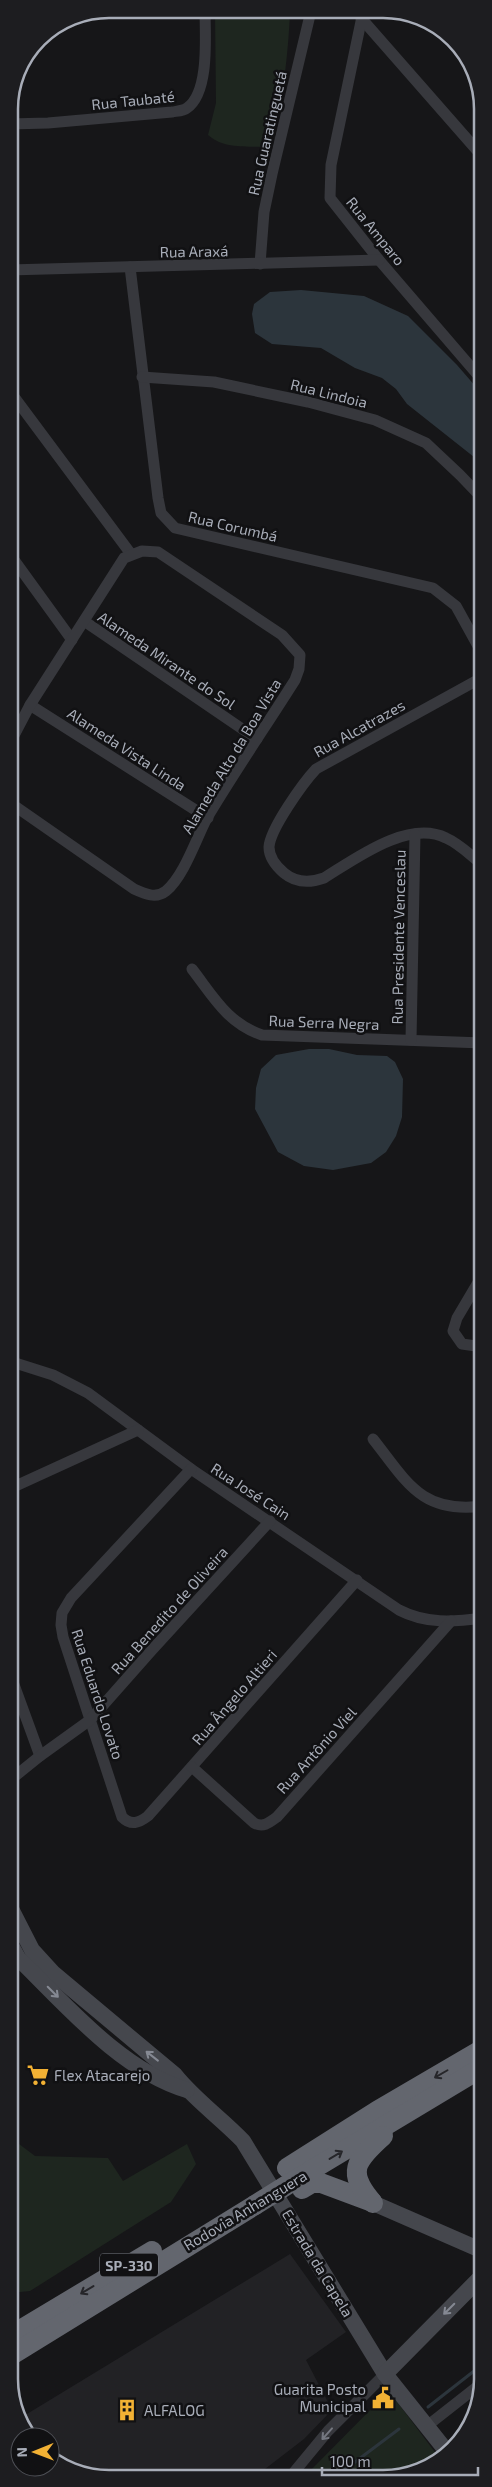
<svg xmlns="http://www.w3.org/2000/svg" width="492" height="2487" font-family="'Exo 2',sans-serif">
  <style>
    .built { fill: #222225 }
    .green { fill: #1e261f }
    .water { fill: #2c353c }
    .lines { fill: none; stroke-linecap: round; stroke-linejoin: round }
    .stream { stroke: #2c353c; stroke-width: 3 }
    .street { stroke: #37383d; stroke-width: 11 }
    .secondary { stroke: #45474d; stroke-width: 16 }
    .highway { stroke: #63666e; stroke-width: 20 }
    .highway-bridge { stroke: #63666e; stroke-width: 20 }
    .oneway { stroke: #858993 }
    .oneway2 { stroke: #26262a }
    .oneway3 { stroke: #757881 }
    .labels { text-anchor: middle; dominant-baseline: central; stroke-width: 5; stroke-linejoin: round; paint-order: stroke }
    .shield { fill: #111113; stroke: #7b7e86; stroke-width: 1 }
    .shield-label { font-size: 14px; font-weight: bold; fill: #a8adb8 }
    .street-label { font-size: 15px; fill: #a8adb8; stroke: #111113 }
    .poi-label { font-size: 15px; fill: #a8adb8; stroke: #111113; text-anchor: start }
    .rim { fill: none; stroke: #a8adb8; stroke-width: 2.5 }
  </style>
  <rect width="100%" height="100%" fill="#161618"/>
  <path class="built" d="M290,2254L346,2332L306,2360L332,2410L304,2439L265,2469L264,2477L89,2476L50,2454V2437H30L22,2417Z"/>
  <g class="green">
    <path d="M215,10L290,11C289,41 283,125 264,147C245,146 224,149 208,135L216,103Z"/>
    <path d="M10,2133L15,2141L35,2156L108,2158L123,2181L187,2144L196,2164L171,2202L30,2291L10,2293Z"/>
    <path d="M389,2391L440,2459C403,2487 348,2477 304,2477Z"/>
  </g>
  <g class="water">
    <path d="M301,290L364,296L408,316L457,365L483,395V461H479L407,404L396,389L382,378L355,368L321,348L272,344L255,333L252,314L254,304L270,292Z"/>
    <path d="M309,1049H329L357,1055L387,1056L395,1062L403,1079L402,1117L396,1136L386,1152L371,1163L333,1170L304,1166L278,1152L255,1109L256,1088L261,1069L276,1055Z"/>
  </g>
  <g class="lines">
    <g class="stream">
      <path d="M428,2407L483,2364"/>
      <path d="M335,2477L399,2429"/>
    </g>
    <g class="street">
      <path d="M363,12L331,165L330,198L379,260L483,381"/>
      <path d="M361,18L482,156"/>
      <path d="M9,124L48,123L172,112C177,111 183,111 187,108C210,92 205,35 205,10"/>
      <path d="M260,264L264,212L272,174L311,11"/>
      <path d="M130,267L158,498L161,513L175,528L433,588L456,606L483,655"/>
      <path d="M9,270L379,260"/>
      <path d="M142,377L214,382L308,402L375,420L426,443L460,475L483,499"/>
      <path d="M9,390L131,554"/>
      <path d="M9,553L72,640"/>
      <path d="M84,621L257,739"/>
      <path d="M483,677L316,769C303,783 270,829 269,847C269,858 277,867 284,873C296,883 310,883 324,878C355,859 408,819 446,838C460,844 471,856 483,865"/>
      <path d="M30,705L208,818"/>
      <path d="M9,721L16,731"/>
      <path d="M9,745L30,705L124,558L142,551L158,552L282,635L300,655L299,669L295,680C266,726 235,771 207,818C196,839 184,876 166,891C156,899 145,894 134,889L9,802"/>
      <path d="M192,969C213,996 227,1023 262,1035L483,1043"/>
      <path d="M411,1040L415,834"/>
      <path d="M483,1274L457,1318L453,1331L462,1344L483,1347"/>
      <path d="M9,1361L53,1375L88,1393L191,1469L399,1610C426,1624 453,1622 483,1618"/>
      <path d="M373,1439C407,1482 421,1514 483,1506"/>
      <path d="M191,1469L71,1598L62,1613L61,1625L63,1637L122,1817C131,1826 139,1823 148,1816L357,1580"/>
      <path d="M9,1489L138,1430"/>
      <path d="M9,1671L40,1756"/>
      <path d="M192,1767L254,1823C263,1828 269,1823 277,1817L451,1621"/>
      <path d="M9,1781L40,1756L90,1720L151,1651L270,1521"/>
      <path d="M427,2426L483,2382"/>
      <path d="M290,2477L328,2431L385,2374"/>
    </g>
    <g class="secondary">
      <path d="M9,1905L32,1950L53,1973L175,2075C195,2100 221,2118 243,2141L385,2374L448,2453"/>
      <path d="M9,1942L18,1958C66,2005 122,2071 187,2090"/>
      <path d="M373,2203L483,2251"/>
      <path d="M385,2374L483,2275"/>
    </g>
    <g class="highway">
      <path d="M287,2168L377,2111L483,2049"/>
      <path d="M295,2180L483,2067"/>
      <path d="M302,2189L312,2183H321L372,2202"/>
      <path d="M373,2203C346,2172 355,2161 383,2136"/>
      <path d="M10,2336L152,2251"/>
      <path d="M10,2356L255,2205"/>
    </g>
    <path class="highway-bridge" d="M255,2205L295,2180"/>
  </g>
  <defs><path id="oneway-shaft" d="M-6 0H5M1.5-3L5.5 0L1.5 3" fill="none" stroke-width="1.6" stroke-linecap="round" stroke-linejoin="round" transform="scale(1.25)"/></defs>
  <g class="oneway">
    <use href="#oneway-shaft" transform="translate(53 1992) rotate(45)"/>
    <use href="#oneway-shaft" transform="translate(152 2056) rotate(-142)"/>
    <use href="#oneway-shaft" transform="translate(449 2309) rotate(135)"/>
  </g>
  <g class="oneway2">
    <use href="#oneway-shaft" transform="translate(441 2074) rotate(150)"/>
    <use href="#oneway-shaft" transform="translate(336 2155) rotate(-31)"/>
    <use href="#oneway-shaft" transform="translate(87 2290) rotate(149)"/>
  </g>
  <use class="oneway3" href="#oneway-shaft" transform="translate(327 2434) rotate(132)"/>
  <defs>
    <g id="supermarket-bare" transform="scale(1.725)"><path d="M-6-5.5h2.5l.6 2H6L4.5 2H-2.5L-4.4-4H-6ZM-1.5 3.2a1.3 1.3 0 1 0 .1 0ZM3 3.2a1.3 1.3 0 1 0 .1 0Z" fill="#f2b134" stroke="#111113" stroke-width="2.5" paint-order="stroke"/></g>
    <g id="civic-bare" transform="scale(1.725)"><path d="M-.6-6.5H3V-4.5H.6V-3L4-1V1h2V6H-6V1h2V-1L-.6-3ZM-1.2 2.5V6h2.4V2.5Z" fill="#f2b134" stroke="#111113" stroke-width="2.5" paint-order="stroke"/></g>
    <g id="building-bare" transform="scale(1.725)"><path d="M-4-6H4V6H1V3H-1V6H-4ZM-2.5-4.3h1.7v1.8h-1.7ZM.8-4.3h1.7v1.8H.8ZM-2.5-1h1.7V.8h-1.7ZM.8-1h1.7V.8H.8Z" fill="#f2b134" stroke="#111113" stroke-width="2.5" paint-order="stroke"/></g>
  </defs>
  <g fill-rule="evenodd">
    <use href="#supermarket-bare" x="38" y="2075"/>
    <use href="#civic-bare" x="383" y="2398"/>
    <use href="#building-bare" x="127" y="2410"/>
  </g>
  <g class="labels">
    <rect class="shield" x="100" y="2253.5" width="58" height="23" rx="4"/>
    <g class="shield-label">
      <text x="129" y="2265">SP-330</text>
    </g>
    <g class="street-label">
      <text transform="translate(133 100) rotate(-6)">Rua Taubaté</text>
      <text transform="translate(267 133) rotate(-77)">Rua Guaratinguetá</text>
      <text transform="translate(376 231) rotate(51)">Rua Amparo</text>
      <text transform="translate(194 251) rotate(-1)">Rua Araxá</text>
      <text transform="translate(329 393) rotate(14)">Rua Lindoia</text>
      <text transform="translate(233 526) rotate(13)">Rua Corumbá</text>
      <text transform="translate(167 660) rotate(34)">Alameda Mirante do Sol</text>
      <text transform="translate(359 728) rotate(-29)">Rua Alcatrazes</text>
      <text transform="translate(127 749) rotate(33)">Alameda Vista Linda</text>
      <text transform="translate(231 756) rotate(-59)">Alameda Alto da Boa Vista</text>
      <text transform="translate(398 937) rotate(-89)">Rua Presidente Venceslau</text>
      <text transform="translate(324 1022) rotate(2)">Rua Serra Negra</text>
      <text transform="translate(251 1491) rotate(33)">Rua José Cain</text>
      <text transform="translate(169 1610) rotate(-48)">Rua Benedito de Oliveira</text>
      <text transform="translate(98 1694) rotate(72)">Rua Eduardo Lovato</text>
      <text transform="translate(234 1697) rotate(-49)">Rua Ângelo Altieri</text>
      <text transform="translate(316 1750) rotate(-48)">Rua Antônio Viel</text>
      <text transform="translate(245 2210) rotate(-31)">Rodovia Anhanguera</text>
      <text transform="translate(318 2263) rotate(59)">Estrada da Capela</text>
    </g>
    <g class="poi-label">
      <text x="54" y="2075">Flex Atacarejo</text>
      <text x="366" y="2389" text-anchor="end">Guarita Posto<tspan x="366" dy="17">Municipal</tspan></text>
      <text x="144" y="2410">ALFALOG</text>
    </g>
  </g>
  <path d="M0 0H492V2487H0ZM109 18H383A91 91 0 0 1 474 109V2379A91 91 0 0 1 383 2470H109A91 91 0 0 1 18 2379V109A91 91 0 0 1 109 18Z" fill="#1d1d20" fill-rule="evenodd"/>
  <path class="rim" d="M109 18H383A91 91 0 0 1 474 109V2379A91 91 0 0 1 383 2470H109A91 91 0 0 1 18 2379V109A91 91 0 0 1 109 18Z"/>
  <g transform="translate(35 2452) rotate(269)"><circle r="24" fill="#111113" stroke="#4d4f55"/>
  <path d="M0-4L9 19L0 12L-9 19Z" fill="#f2b134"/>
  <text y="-8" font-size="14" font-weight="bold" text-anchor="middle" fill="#a8adb8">N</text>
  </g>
  <path d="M322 2467v8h156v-8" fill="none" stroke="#a8adb8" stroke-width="2.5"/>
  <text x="330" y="2467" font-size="15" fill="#a8adb8" stroke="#111113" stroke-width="4" paint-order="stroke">100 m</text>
</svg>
